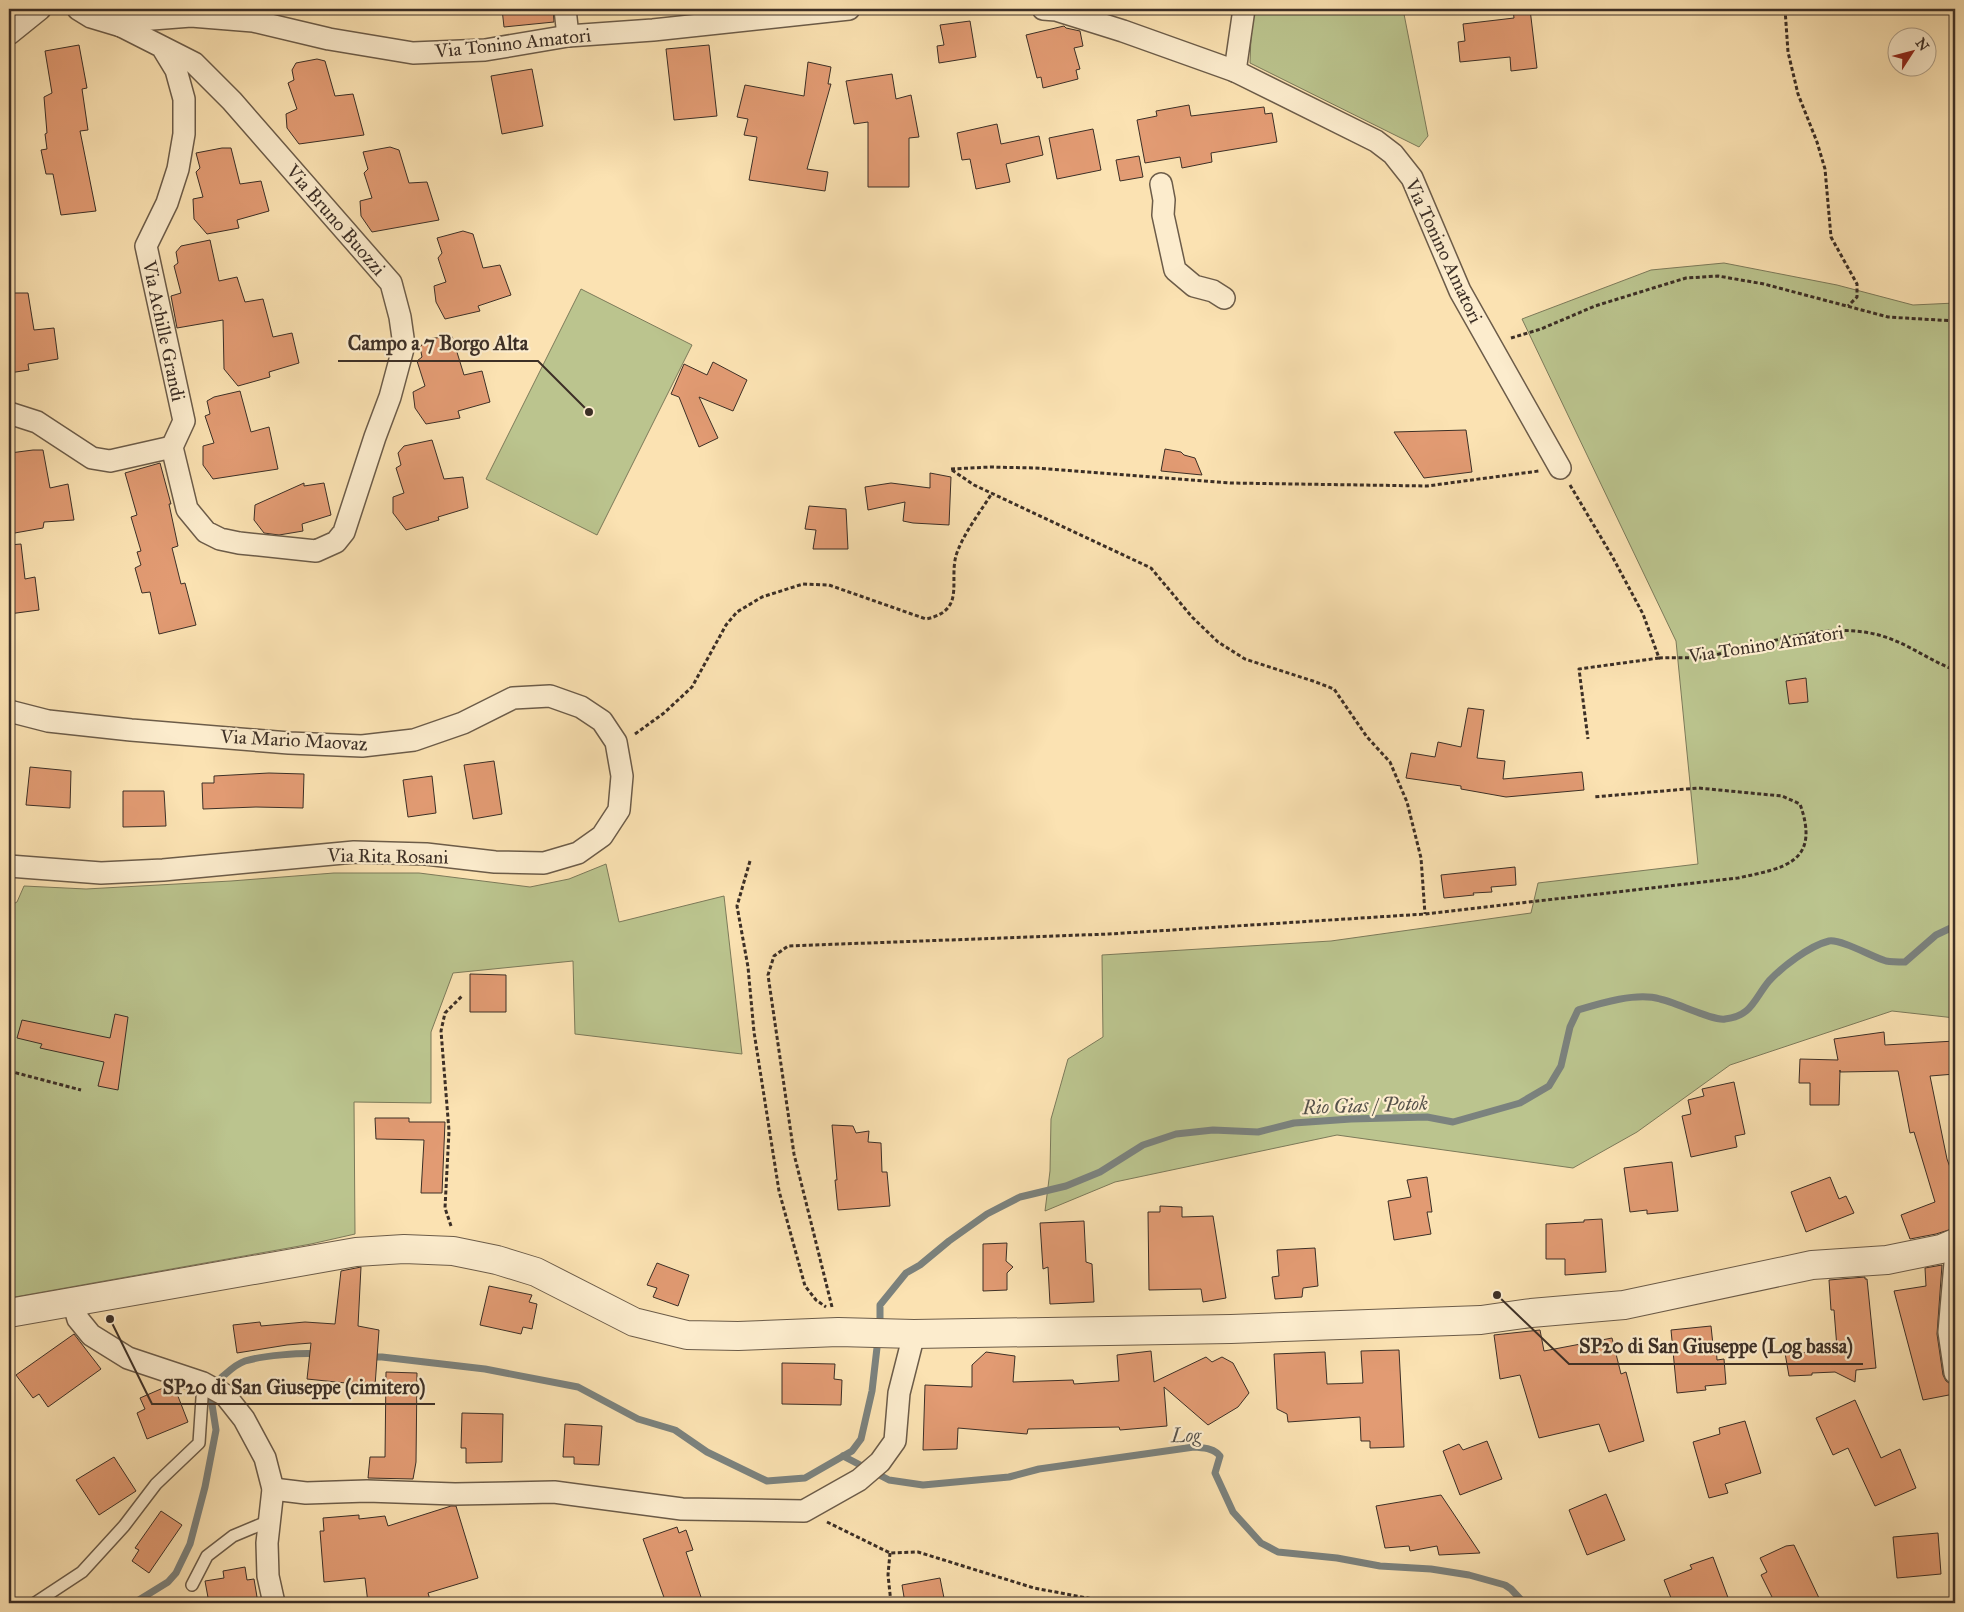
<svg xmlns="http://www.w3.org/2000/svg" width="1964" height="1612" font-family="'IM FELL Great Primer',serif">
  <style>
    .green { fill: #bbc48e; stroke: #7c7a5a }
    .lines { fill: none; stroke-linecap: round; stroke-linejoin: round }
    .stream { stroke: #7b827e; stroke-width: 7 }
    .building { fill: #e29b73; stroke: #3c2f26 }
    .service-casing { stroke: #6c5c49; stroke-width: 14 }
    .minor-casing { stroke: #6c5c49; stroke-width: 24 }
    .tertiary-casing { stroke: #6c5c49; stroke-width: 30 }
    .path { stroke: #3c2f26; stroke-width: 3; stroke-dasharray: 4 2.5; stroke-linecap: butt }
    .service { stroke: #fceccd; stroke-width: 11 }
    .minor { stroke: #fceccd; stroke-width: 21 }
    .tertiary { stroke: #fceccd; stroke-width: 28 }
    .labels { text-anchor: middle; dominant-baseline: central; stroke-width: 4.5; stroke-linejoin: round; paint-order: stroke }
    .street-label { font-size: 19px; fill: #3c2f26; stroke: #fceccd }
    .water-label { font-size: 20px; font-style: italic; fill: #56524b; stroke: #fceccd }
    .leader { fill: none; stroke: #3c2f26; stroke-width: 2 }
    .callout-dot { fill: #3c2f26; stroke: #fceccd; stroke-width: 2 }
    .callout-label { font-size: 20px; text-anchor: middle; font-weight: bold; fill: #3c2f26; stroke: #fceccd; stroke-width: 4.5; stroke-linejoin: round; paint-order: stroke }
  </style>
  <rect width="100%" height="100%" fill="#fbe2b2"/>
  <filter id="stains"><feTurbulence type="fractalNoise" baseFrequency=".004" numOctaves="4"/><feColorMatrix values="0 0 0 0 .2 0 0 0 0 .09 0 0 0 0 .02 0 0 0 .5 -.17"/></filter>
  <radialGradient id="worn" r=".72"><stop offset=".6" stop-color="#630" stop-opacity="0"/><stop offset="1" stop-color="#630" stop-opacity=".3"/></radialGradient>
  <g class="green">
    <path d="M1252,9H1403L1428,136L1419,147L1250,63Z"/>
    <path d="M1724,263L1837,285L1913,305L1955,303V1018L1892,1011L1730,1065L1637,1132L1573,1168L1337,1135L1115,1182L1045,1211L1050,1171L1051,1119L1068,1059L1103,1037L1102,955L1331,941L1531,913L1538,883L1698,864L1676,641L1522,319L1651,270Z"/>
    <path d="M581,289L692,345L597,535L486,479Z"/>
    <path d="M606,864L619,922L724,896L742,1054L575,1034L573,961L453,973L431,1032V1103L354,1102L355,1234L311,1244L9,1298V906L17,902L24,886L86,889L231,881L334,873H419L530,887L569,879Z"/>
  </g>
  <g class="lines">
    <g class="stream">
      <path d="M880,1329V1305L906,1273L920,1265L949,1241L987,1214L1020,1197L1066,1186L1100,1172L1143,1145L1176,1134L1213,1130L1258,1132L1294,1123L1351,1119L1427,1117L1453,1122L1520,1103L1549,1086L1561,1066L1570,1027L1578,1010C1601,1003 1637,992 1660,999C1675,1002 1713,1021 1725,1019C1752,1016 1754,999 1769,981C1782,967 1809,946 1829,941C1842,939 1872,957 1886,961C1892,962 1899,962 1905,962L1936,935L1955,926"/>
      <path d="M370,1357H382L485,1369L578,1387L638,1419L675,1430L707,1452L767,1481L805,1478L852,1451L861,1439L872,1391L878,1339"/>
      <path d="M222,1377C229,1371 236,1364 245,1361C261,1356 303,1352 319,1354"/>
      <path d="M843,1456L889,1480L923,1485L1009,1477L1039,1469L1194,1447C1203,1448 1214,1448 1220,1456L1215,1473L1233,1512L1261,1543L1278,1552L1337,1558L1380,1566L1431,1569L1469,1575L1505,1585L1511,1589L1524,1603"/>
      <path d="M134,1603L168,1582L176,1573L190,1544L205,1487L216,1430L211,1398"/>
    </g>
  </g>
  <g class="building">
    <path d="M502,9H553L554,22L504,27Z"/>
    <path d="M1513,9H1530L1537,68L1511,71L1510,57L1460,62L1458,42L1465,41L1463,24L1514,18Z"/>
    <path d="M970,21L976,57L939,63L937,46L944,45L940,25Z"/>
    <path d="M1064,26L1066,28L1080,31L1083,46L1074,48L1080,69L1076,70L1078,79L1043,88L1041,77L1037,78L1026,35Z"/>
    <path d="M79,45L87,88L82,89L88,130L80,131L96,211L61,215L53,174H46L41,150L47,149L45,134L47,133L44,97L52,93L45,51Z"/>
    <path d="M709,45L717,116L674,120L666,49Z"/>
    <path d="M317,59L325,61L335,96L353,94L364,135L299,144L287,128L286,114L297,109L288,83L294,80L292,70L296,63Z"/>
    <path d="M808,62L831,67L828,84H831L807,169L828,172L825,191L749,180L757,137L744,135L748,119L737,117L745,85L804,96Z"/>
    <path d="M532,69L543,126L502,134L491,76Z"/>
    <path d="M892,74L896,99L911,95L919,137L909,138V187H868V122L854,124L846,81Z"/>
    <path d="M1189,105L1191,116L1264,107L1265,114L1272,113L1277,142L1211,153L1212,162L1182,168L1180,157L1145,163L1137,120L1157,116L1156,111Z"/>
    <path d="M997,124L1001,144L1039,136L1043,155L1006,164L1010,182L976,189L970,159L962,160L957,133Z"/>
    <path d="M1093,129L1101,170L1057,179L1049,138Z"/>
    <path d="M390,147L399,150L409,183L427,182L439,220L372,232L361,216L360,201L372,198L364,173L368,169L363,152Z"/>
    <path d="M222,148H231L240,184L261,181L269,211L237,220L239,228L207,234L194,219L193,199L203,197L196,172L200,168L196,153Z"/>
    <path d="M1139,156L1143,177L1120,181L1116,160Z"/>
    <path d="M463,231L473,234L483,268L500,265L511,295L478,306L480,311L445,319L436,302L434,286L446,282L438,258L442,253L437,238Z"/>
    <path d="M210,240L219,281L237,277L245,302L263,299L273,337L292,333L299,363L269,372L270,377L238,386L224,369L223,320L177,328L171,296L181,293L174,266L178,263L176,252L181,246Z"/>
    <path d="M9,293H28L34,330L54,328L58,359L28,364L29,370L9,373Z"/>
    <path d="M452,336L464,375L482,371L490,402L458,411L460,418L426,424L415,408L413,392L425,386L417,361L422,357L420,347L427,339Z"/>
    <path d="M713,362L747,380L733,411L699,397L718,438L699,447L679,397L671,394L684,364L707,375Z"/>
    <path d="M240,391L251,432L269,427L278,469L213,479L203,465V446L214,443L205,416L210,414L207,401L214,397Z"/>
    <path d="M1466,430L1472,472L1424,478L1394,432Z"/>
    <path d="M432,440L444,479L463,477L468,508L438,517L439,520L406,530L393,513V497L404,493L396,468L401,465L398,453L404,446Z"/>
    <path d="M1165,449L1181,452L1184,455L1195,458L1202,475L1161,471Z"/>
    <path d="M33,450H43L50,488L68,484L74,520L44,522L43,528L9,534V497L13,496L9,476V469L12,467L10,453Z"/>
    <path d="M160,463L171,504H169L178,546L172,548L181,584L185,583L196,625L159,634L150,592L142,593L135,568L141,565L137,552L141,551L131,517L137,515L125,473Z"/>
    <path d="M930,473L951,477L949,525L913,523L903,521L905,502L868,510L865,487L891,483L930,488Z"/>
    <path d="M304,483V486L324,483L331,515L302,524L303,531L279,535L264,533L254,520L255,505Z"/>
    <path d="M809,506L846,509L848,549H813L816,530L805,529Z"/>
    <path d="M21,544L25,579L35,577L39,610L9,614V545Z"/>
    <path d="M1806,678L1808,702L1789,704L1786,681Z"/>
    <path d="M1468,708L1484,710L1477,758L1505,761L1503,779L1582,772L1584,790L1506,797L1461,789V786L1406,778L1411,753L1435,757L1438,742L1461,747Z"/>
    <path d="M494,761L502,814L473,819L464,765Z"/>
    <path d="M30,767L71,771L70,808L26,805Z"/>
    <path d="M269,773L304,774L303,808L256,807L203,809L202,783H214V776Z"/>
    <path d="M432,776L436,813L408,817L403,780Z"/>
    <path d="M123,791H164L166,826L123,827Z"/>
    <path d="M1515,867L1516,885L1491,887L1492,892L1473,893L1474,895L1444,898L1441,875Z"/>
    <path d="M470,974L506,975V1012H470Z"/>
    <path d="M115,1014L128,1017L118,1090L98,1086L104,1062L40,1048L42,1044L17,1038L22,1020L110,1038Z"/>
    <path d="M1884,1032L1885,1045L1955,1041V1074L1930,1076L1947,1159L1955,1181V1228L1936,1234L1910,1239L1901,1215L1935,1202L1914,1132L1910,1133L1898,1071L1840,1072V1070L1839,1105H1810V1083H1799L1800,1059L1838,1060L1834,1039Z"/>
    <path d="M1734,1082L1745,1134L1735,1136L1737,1147L1691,1157L1682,1116L1691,1114L1688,1100L1704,1096L1702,1089Z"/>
    <path d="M375,1118H409V1122H445L442,1193H421L424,1140L376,1139Z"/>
    <path d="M832,1125L853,1126L856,1133L869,1131L868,1142L881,1143L882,1172H887L890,1206L838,1210L835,1180H837Z"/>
    <path d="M1672,1162L1678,1211L1647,1214V1210L1630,1212L1624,1168Z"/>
    <path d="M1427,1177L1432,1212H1427L1431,1234L1394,1240L1388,1201L1411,1197L1407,1180Z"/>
    <path d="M1830,1177L1839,1199L1846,1196L1854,1213L1806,1232L1791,1192Z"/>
    <path d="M1160,1206L1182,1207V1217L1213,1216L1226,1298L1203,1302L1201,1289L1149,1290L1148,1212H1160Z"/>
    <path d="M1602,1219L1606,1272L1565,1275V1259H1546V1224L1584,1222V1220Z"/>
    <path d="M1084,1221L1086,1262L1092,1264L1094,1302L1050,1304L1048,1267L1043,1269L1040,1223Z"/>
    <path d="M1007,1243L1006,1261L1013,1267L1007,1273V1290L983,1291V1244Z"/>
    <path d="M1315,1248L1318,1286L1303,1288L1302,1297L1275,1299L1272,1277L1279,1276L1277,1250Z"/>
    <path d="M657,1263L689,1275L678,1306L653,1297L657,1288L647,1285Z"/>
    <path d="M1942,1265L1937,1334L1943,1375L1946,1381L1952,1385L1954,1394L1923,1400L1894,1291L1926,1286L1925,1268Z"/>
    <path d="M361,1267L358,1326L379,1330L375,1386L307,1379L311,1343L287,1345L237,1353L233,1325L260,1322L261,1326L305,1322L335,1324L341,1271Z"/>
    <path d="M1865,1277V1279H1867L1876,1368L1856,1370L1855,1382L1835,1372L1812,1373V1375L1789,1376L1785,1353L1833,1352V1349L1837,1348L1834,1310H1831L1829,1280Z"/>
    <path d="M489,1286L532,1295L529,1302L537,1304L532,1329L523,1327L521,1334L480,1325Z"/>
    <path d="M1711,1326L1713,1345H1716L1717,1360L1724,1359L1726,1384L1705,1386L1706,1390L1677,1393L1671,1330Z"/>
    <path d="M1540,1330L1544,1351L1612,1338L1621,1374L1626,1372L1644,1441L1609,1452L1599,1424L1539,1438L1520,1375L1500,1379L1494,1335Z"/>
    <path d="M74,1334L101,1369L48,1407L39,1394L33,1398L16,1375Z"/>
    <path d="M1399,1350L1404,1447L1370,1448V1441H1361L1360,1417L1288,1422L1287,1414L1277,1409L1274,1354L1325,1352L1327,1384L1363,1383L1361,1351Z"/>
    <path d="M1151,1351L1154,1382L1206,1357L1212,1362L1222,1357L1233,1363L1249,1393L1238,1407L1208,1425L1164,1387L1167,1426L1120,1430L1119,1427L1028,1429L1027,1434L958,1428L957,1449L923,1450L925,1385L972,1387V1365L986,1352L1015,1356L1013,1382L1073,1380L1074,1384L1119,1381L1117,1355Z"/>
    <path d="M782,1363L835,1364L834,1379L842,1380L841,1405L782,1404Z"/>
    <path d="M386,1372L417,1373L416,1462L413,1479L368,1478L370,1457H385Z"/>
    <path d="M170,1385L174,1386L188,1422L147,1439L137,1413L145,1409L140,1398Z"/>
    <path d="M1855,1400L1881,1458L1900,1449L1916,1488L1875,1506L1848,1448L1833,1455L1816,1418Z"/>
    <path d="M462,1413L503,1414L502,1462L466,1463V1448H461Z"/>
    <path d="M1745,1421L1761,1473L1725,1484L1728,1493L1709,1498L1693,1442L1720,1434L1719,1428Z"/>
    <path d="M565,1424L602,1426L599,1465L574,1464V1457H563Z"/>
    <path d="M1487,1441L1502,1479L1460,1495L1443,1451L1459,1444L1463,1450Z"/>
    <path d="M114,1457L136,1491L99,1515L76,1480Z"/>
    <path d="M1606,1494L1625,1540L1587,1555L1569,1510Z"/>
    <path d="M1441,1495L1480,1553L1439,1555L1437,1546L1410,1551L1409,1546L1385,1548L1376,1506Z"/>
    <path d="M451,1506H456L478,1578L428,1593L431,1603H368L365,1578L324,1582L320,1531H324L323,1518L359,1515V1519L385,1516L388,1526Z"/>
    <path d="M161,1511L182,1525L149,1573L132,1561L139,1550L135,1548Z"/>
    <path d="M677,1527L679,1533L686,1530L693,1550L686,1552L703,1603H666L643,1539Z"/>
    <path d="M1938,1533L1941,1574L1897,1578L1893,1537Z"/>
    <path d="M1794,1545L1819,1598L1808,1603H1775L1761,1575L1767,1572L1760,1558L1786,1546Z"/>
    <path d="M1713,1557L1730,1603H1673L1664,1580L1692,1569L1690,1565Z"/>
    <path d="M245,1567L247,1580L254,1579L258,1603H209L205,1581L224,1578L223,1571Z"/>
    <path d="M940,1578L945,1603H905L902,1585Z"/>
  </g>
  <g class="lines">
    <g class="service-casing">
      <g id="service">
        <path d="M192,1585L207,1556L233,1536L269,1521"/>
        <path d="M35,1603L82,1572L124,1526L156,1484L199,1443L203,1383"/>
      </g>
    </g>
    <g class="minor-casing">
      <g id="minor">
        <path d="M78,9L91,17L121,26L194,63L232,101L391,283L400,317L404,345L390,397L375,437L344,532L336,542L316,551L239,543L220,539L206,532L187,509L172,447L184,421L146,246L167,203L178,169L184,134V99L176,70L162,47"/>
        <path d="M565,9L568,36"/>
        <path d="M1043,9L1056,10L1123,31L1235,71L1376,141L1393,154L1412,178L1460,291L1560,468"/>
        <path d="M121,26L139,20L191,16L253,21L329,39L413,53L485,50L568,36L653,30L849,9"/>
        <path d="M9,34L40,9"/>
        <path d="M1235,71L1244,9"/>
        <path d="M1161,184L1164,200L1163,215L1175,270L1194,286L1213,291L1224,298"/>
        <path d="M9,413L37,422L92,458L110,461L172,447"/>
        <path d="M9,711L48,721L131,730L289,743L362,746L414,740L463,723L513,698L550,696L581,707L602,721L616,742L622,776L619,810L602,836L578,853L544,863L495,862L426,854L354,852L163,870L101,873L9,866"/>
        <path d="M1955,1263L1949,1332L1955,1373"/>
        <path d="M73,1302L78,1319L91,1335L128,1358L203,1383L225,1395L244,1419L265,1458L273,1489L267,1543L268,1576L274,1603"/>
        <path d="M273,1489L306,1493L367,1491L455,1494L554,1492L682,1509L804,1511L859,1480L880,1462L895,1441L899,1393L914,1334"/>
      </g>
    </g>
    <g class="tertiary-casing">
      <path id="tertiary" d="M9,1313L356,1252L404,1249L453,1251L497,1260L536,1272L634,1322L687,1335L738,1336L838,1332L914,1334L1231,1329L1481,1320L1531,1313L1624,1305L1812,1265L1887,1260L1941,1249L1955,1243"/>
    </g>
    <g class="path">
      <path d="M1785,9L1788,52L1798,94L1817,142L1825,169L1831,237L1857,284V297L1848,306"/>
      <path d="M1511,338L1541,329L1595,306L1650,289L1686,278L1718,276L1764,284L1888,317L1955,321"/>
      <path d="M951,469L990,467L1035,468L1231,483L1427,486L1539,471"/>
      <path d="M952,470L974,485L1151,568L1192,617L1218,642L1245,659L1313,681L1334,689L1367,737L1390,762L1407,802L1421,858L1425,914"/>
      <path d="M1570,485L1612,556L1643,614L1659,658L1579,669L1588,739"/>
      <path d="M1659,658C1675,657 1693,659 1709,656C1764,646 1826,619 1882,636C1909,644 1930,661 1955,670"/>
      <path d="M635,734L664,713L692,687L726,625L737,612L762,597L803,584L829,585L926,619C969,610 946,578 958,550C966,530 981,511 992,493"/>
      <path d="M750,861L737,906L748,967L754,1032L779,1191L805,1286L816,1300L826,1307"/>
      <path d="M9,1071L81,1090"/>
      <path d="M451,1226L445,1208L449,1131L441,1031L445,1013L462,996"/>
      <path d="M832,1307L794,1154L768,975L774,956L788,946L1109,934L1425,914L1738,878C1784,868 1821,863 1800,804L1782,796L1698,788L1593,797"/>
      <path d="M827,1522L890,1553L918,1552L1034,1588L1114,1603"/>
      <path d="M890,1553L888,1575L891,1603"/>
      <path d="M1079,1603L1091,1599"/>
    </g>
    <use href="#service" class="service"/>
    <use href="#minor" class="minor"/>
    <use href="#tertiary" class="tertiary"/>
  </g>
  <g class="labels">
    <g class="street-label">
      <text transform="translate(513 43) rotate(-6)">Via Tonino Amatori</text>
      <text transform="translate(336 220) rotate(49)">Via Bruno Buozzi</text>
      <text transform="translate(1444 251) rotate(65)">Via Tonino Amatori</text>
      <text transform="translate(164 331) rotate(78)">Via Achille Grandi</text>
      <text transform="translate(1766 644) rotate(-9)">Via Tonino Amatori</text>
      <text transform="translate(294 740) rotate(3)">Via Mario Maovaz</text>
      <text transform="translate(388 856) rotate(1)">Via Rita Rosani</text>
    </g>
    <g class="water-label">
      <text transform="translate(1365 1105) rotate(-2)">Rio Gias / Potok</text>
      <text transform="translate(1186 1435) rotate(-1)">Log</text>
    </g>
  </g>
  <path class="leader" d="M589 412L538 361H338M1497 1295L1569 1364H1863M110 1319L152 1404H435"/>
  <g class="callout-dot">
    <circle cx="589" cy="412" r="5"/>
    <circle cx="1497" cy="1295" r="5"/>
    <circle cx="110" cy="1319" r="5"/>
  </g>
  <g class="callout-label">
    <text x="438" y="350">Campo a 7 Borgo Alta</text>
    <text x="1716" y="1353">SP20 di San Giuseppe (Log bassa)</text>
    <text x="294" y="1394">SP20 di San Giuseppe (cimitero)</text>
  </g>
  <rect width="1964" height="1612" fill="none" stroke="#fbe2b2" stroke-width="30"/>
  <rect x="10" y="10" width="1944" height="1592" fill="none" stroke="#3c2f26" stroke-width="2.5"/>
  <rect x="15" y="15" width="1934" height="1582" fill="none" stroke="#3c2f26"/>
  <g transform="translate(1912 52) rotate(54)"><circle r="24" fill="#fceccd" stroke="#afa08a"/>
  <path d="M0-4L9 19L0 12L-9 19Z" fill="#8f2418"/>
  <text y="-8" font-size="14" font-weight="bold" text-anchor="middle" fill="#3c2f26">N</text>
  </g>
  <rect width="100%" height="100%" filter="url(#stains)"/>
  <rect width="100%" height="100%" fill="url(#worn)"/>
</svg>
